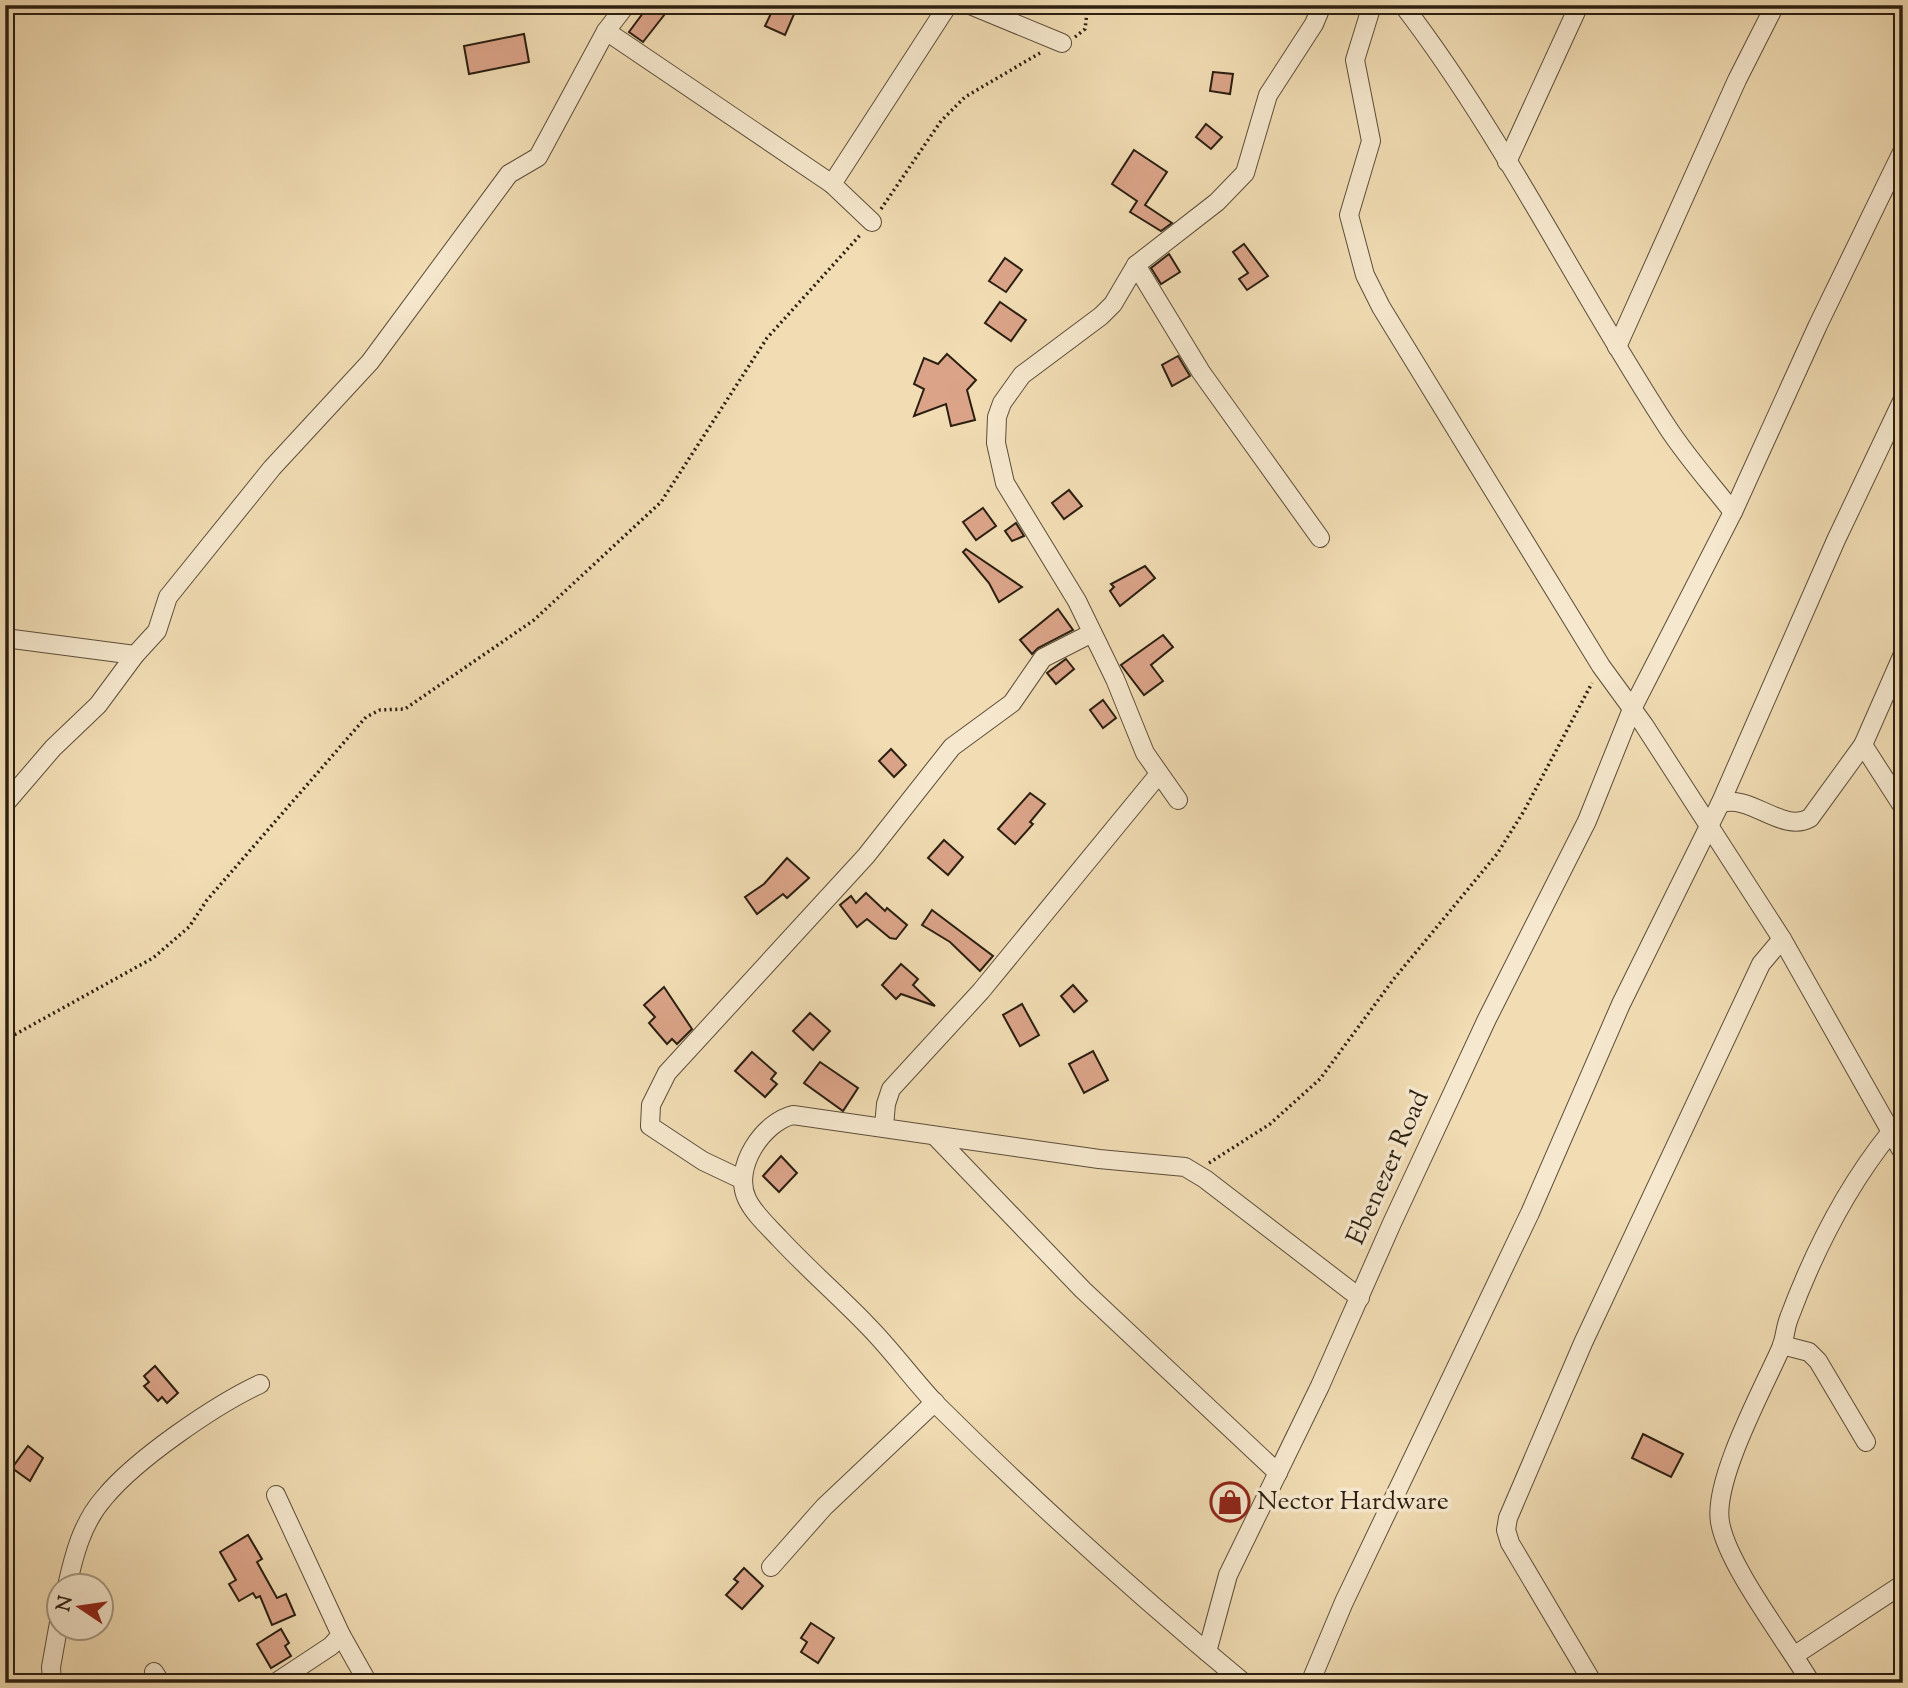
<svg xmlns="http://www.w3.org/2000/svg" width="1908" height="1688" font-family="'Sorts Mill Goudy',serif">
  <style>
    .building { fill: #dba489; stroke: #2b1f11; stroke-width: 2 }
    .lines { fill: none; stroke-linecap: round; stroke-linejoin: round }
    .street-casing { stroke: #5c4e3a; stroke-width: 20 }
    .path { stroke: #2b1f11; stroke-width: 3.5; stroke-dasharray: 2 3.5; stroke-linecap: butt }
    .street { stroke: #f6e8ce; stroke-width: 18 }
    .labels { text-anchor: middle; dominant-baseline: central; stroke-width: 7; stroke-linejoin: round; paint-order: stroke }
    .street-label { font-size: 26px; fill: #2b1f11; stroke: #f6e8ce }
    .poi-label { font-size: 26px; fill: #2b1f11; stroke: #f6e8ce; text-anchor: start }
  </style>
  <rect width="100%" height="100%" fill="#f1dcb3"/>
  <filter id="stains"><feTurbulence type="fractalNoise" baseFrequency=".00286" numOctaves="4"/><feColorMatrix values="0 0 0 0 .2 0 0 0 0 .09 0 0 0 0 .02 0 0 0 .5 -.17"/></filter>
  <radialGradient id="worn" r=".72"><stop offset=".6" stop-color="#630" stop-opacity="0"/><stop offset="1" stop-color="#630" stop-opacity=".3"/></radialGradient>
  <g class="building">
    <path d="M649,5H672L643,42L629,32Z"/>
    <path d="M775,5H798L785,35L765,26Z"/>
    <path d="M524,34L529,62L469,74L464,46Z"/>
    <path d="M1213,72L1233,74L1230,94L1210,91Z"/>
    <path d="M1206,124L1222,137L1211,149L1196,137Z"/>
    <path d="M1134,150L1167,172L1145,205L1172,223L1161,231L1130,212L1137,201L1112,184Z"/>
    <path d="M1244,244L1268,276L1247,290L1239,279L1248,273L1233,252Z"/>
    <path d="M1169,254L1180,272L1161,284L1151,268Z"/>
    <path d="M1005,258L1022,270L1006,292L989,281Z"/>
    <path d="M1000,302L1026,320L1011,341L985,323Z"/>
    <path d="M947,354L976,380L967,390L975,420L951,426L946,404L914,416L924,389L914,384L924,358L938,364Z"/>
    <path d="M1178,356L1190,376L1172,386L1162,365Z"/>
    <path d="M1069,490L1082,506L1064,519L1052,503Z"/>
    <path d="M983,508L996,526L976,540L963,522Z"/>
    <path d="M1016,523L1024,536L1012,541L1005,531Z"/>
    <path d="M966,549L1022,587L999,602L989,583L963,552Z"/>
    <path d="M1145,566L1155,578L1120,606L1110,591L1114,587L1111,584Z"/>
    <path d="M1058,609L1073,630L1038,648L1032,654L1020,640Z"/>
    <path d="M1163,635L1173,647L1151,665L1163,681L1144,695L1121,665Z"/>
    <path d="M1066,659L1074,669L1056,684L1047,673Z"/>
    <path d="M1103,700L1116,718L1103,728L1090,710Z"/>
    <path d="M891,749L906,765L894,777L879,761Z"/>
    <path d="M1030,793L1045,804L1030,822L1033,824L1015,844L998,829Z"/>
    <path d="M944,840L963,857L948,875L928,858Z"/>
    <path d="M787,858L809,878L787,898L783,894L757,914L745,897L764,884Z"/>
    <path d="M866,893L885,911L887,908L907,925L896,939L890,938L867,919L857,927L840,905L851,896L856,903Z"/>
    <path d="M932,910L993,956L980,971L950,942L922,925Z"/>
    <path d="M901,964L918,979L913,985L935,1006L901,994L896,999L882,985Z"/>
    <path d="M1073,985L1087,1001L1074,1012L1061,996Z"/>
    <path d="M664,987L692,1029L677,1044L672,1039L667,1044L649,1023L655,1017L644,1005Z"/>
    <path d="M1022,1004L1039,1035L1020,1046L1003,1015Z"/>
    <path d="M810,1013L830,1031L813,1050L793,1031Z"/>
    <path d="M1093,1051L1108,1080L1084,1093L1069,1064Z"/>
    <path d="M752,1052L776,1073L771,1079L777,1084L765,1097L735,1071Z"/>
    <path d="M820,1062L858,1088L843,1111L804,1083Z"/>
    <path d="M781,1156L797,1173L779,1192L763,1176Z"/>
    <path d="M155,1366L178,1393L167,1403L162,1397L158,1401L144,1386L149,1382L144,1376Z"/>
    <path d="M1643,1434L1683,1454L1671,1477L1632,1458Z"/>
    <path d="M28,1446L43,1458L30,1481L12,1468Z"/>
    <path d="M248,1535L262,1559L257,1562L277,1598L286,1594L295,1615L272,1625L260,1596L256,1598L253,1593L239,1601L229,1584L236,1580L220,1552Z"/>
    <path d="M744,1568L763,1586L742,1609L726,1595L738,1582L734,1579Z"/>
    <path d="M811,1623L834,1638L818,1663L801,1652L807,1642L801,1638Z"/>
    <path d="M281,1629L289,1643L285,1646L291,1656L271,1668L257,1644Z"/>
  </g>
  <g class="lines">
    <g class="street-casing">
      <g id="street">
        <path d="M970,5L1062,43"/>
        <path d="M1372,5L1355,60L1371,141L1349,215L1365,275L1381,307L1601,666L1644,725L1782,939L1903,1153"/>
        <path d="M1403,5C1504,137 1577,289 1668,428C1687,457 1711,484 1733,512"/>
        <path d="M606,31L832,184L872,222"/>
        <path d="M1507,162L1579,5"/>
        <path d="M832,184L948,5"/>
        <path d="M1136,265L1201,372L1320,538"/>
        <path d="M1617,347L1737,80L1775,5"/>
        <path d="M5,638L135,655L157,631L168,597L272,468L370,362L509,174L538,157L606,31L626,5"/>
        <path d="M1863,745L1903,807"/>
        <path d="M1178,800L1145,753L1115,679L1077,601L1005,483L996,443L997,417L1002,403L1022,375L1101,316L1113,304L1136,265L1217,202L1245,173L1268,95L1314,24L1322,5"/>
        <path d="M5,804L53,748L98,705L135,655"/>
        <path d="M1720,804C1749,792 1782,834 1810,818L1863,745L1903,654"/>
        <path d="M884,1126L886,1104L891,1089L981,991L1159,774"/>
        <path d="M935,1136L1083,1290L1278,1473"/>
        <path d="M743,1180L703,1161L650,1126L651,1105L667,1073L866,856L952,747L1012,703L1043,658L1092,633"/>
        <path d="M1782,1345L1809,1352L1818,1361L1866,1442"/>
        <path d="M276,1495L341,1635L368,1683"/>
        <path d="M771,1567L824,1507L935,1402"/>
        <path d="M67,1586C74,1555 82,1523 104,1498C136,1459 215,1405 260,1384"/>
        <path d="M1207,1652L1228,1575L1320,1386L1392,1223L1487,1019L1587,821L1632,709L1733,512L1818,325L1903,150"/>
        <path d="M1795,1655L1903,1584"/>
        <path d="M154,1672L161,1683"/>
        <path d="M52,1683L51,1667L60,1617"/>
        <path d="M275,1683L331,1646L341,1635"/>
        <path d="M1244,1683C1138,1595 1035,1502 937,1405C913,1380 892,1350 867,1325C839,1296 808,1269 780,1239C769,1227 754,1214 747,1199C732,1168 763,1122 793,1115L1099,1159L1185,1167L1205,1179L1360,1298"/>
        <path d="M1310,1683L1344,1602L1530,1213L1621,1004L1720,804L1836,540L1903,399"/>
        <path d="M1593,1683L1510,1543L1506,1530L1508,1518L1583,1343L1761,964L1782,939"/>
        <path d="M1811,1683C1787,1642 1727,1565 1720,1522C1713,1480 1763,1389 1781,1348C1785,1339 1785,1328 1789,1318C1814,1251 1845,1189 1890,1133"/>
      </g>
    </g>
    <g class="path">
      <path d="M1075,37L1085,29L1088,5"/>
      <path d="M881,209L941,121L965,97L1040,53"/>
      <path d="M5,1040L153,958L189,927L207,900L366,717L380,710L405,709L534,620L661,502L767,338L861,234"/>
      <path d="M1209,1163L1270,1124L1320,1079L1393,980L1497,854L1524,811L1592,683"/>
    </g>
    <use href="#street" class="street"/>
  </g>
  <defs>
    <g id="shop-ring" transform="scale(2.0125)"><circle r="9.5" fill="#f6e8ce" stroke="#8f2418" stroke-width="1.5"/><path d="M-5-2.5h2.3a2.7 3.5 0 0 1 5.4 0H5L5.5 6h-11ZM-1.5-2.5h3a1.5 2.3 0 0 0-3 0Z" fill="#8f2418"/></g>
  </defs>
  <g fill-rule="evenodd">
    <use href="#shop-ring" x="1230" y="1502"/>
  </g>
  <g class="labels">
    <g class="street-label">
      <text transform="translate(1389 1168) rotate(-66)">Ebenezer Road</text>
    </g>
    <g class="poi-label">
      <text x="1257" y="1502">Nector Hardware</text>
    </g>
  </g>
  <rect width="1908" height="1688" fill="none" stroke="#f1dcb3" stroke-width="28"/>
  <rect x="7" y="7" width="1894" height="1674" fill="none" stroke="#2b1f11" stroke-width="3.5"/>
  <rect x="14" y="14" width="1880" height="1660" fill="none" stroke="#2b1f11" stroke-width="2"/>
  <g transform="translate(80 1607) rotate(283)"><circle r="33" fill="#f6e8ce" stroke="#a59882" stroke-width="2"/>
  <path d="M0-5L12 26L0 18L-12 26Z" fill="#8f2418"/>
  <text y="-10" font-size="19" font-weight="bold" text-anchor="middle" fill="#2b1f11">N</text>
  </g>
  <rect width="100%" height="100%" filter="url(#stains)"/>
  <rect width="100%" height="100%" fill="url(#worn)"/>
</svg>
